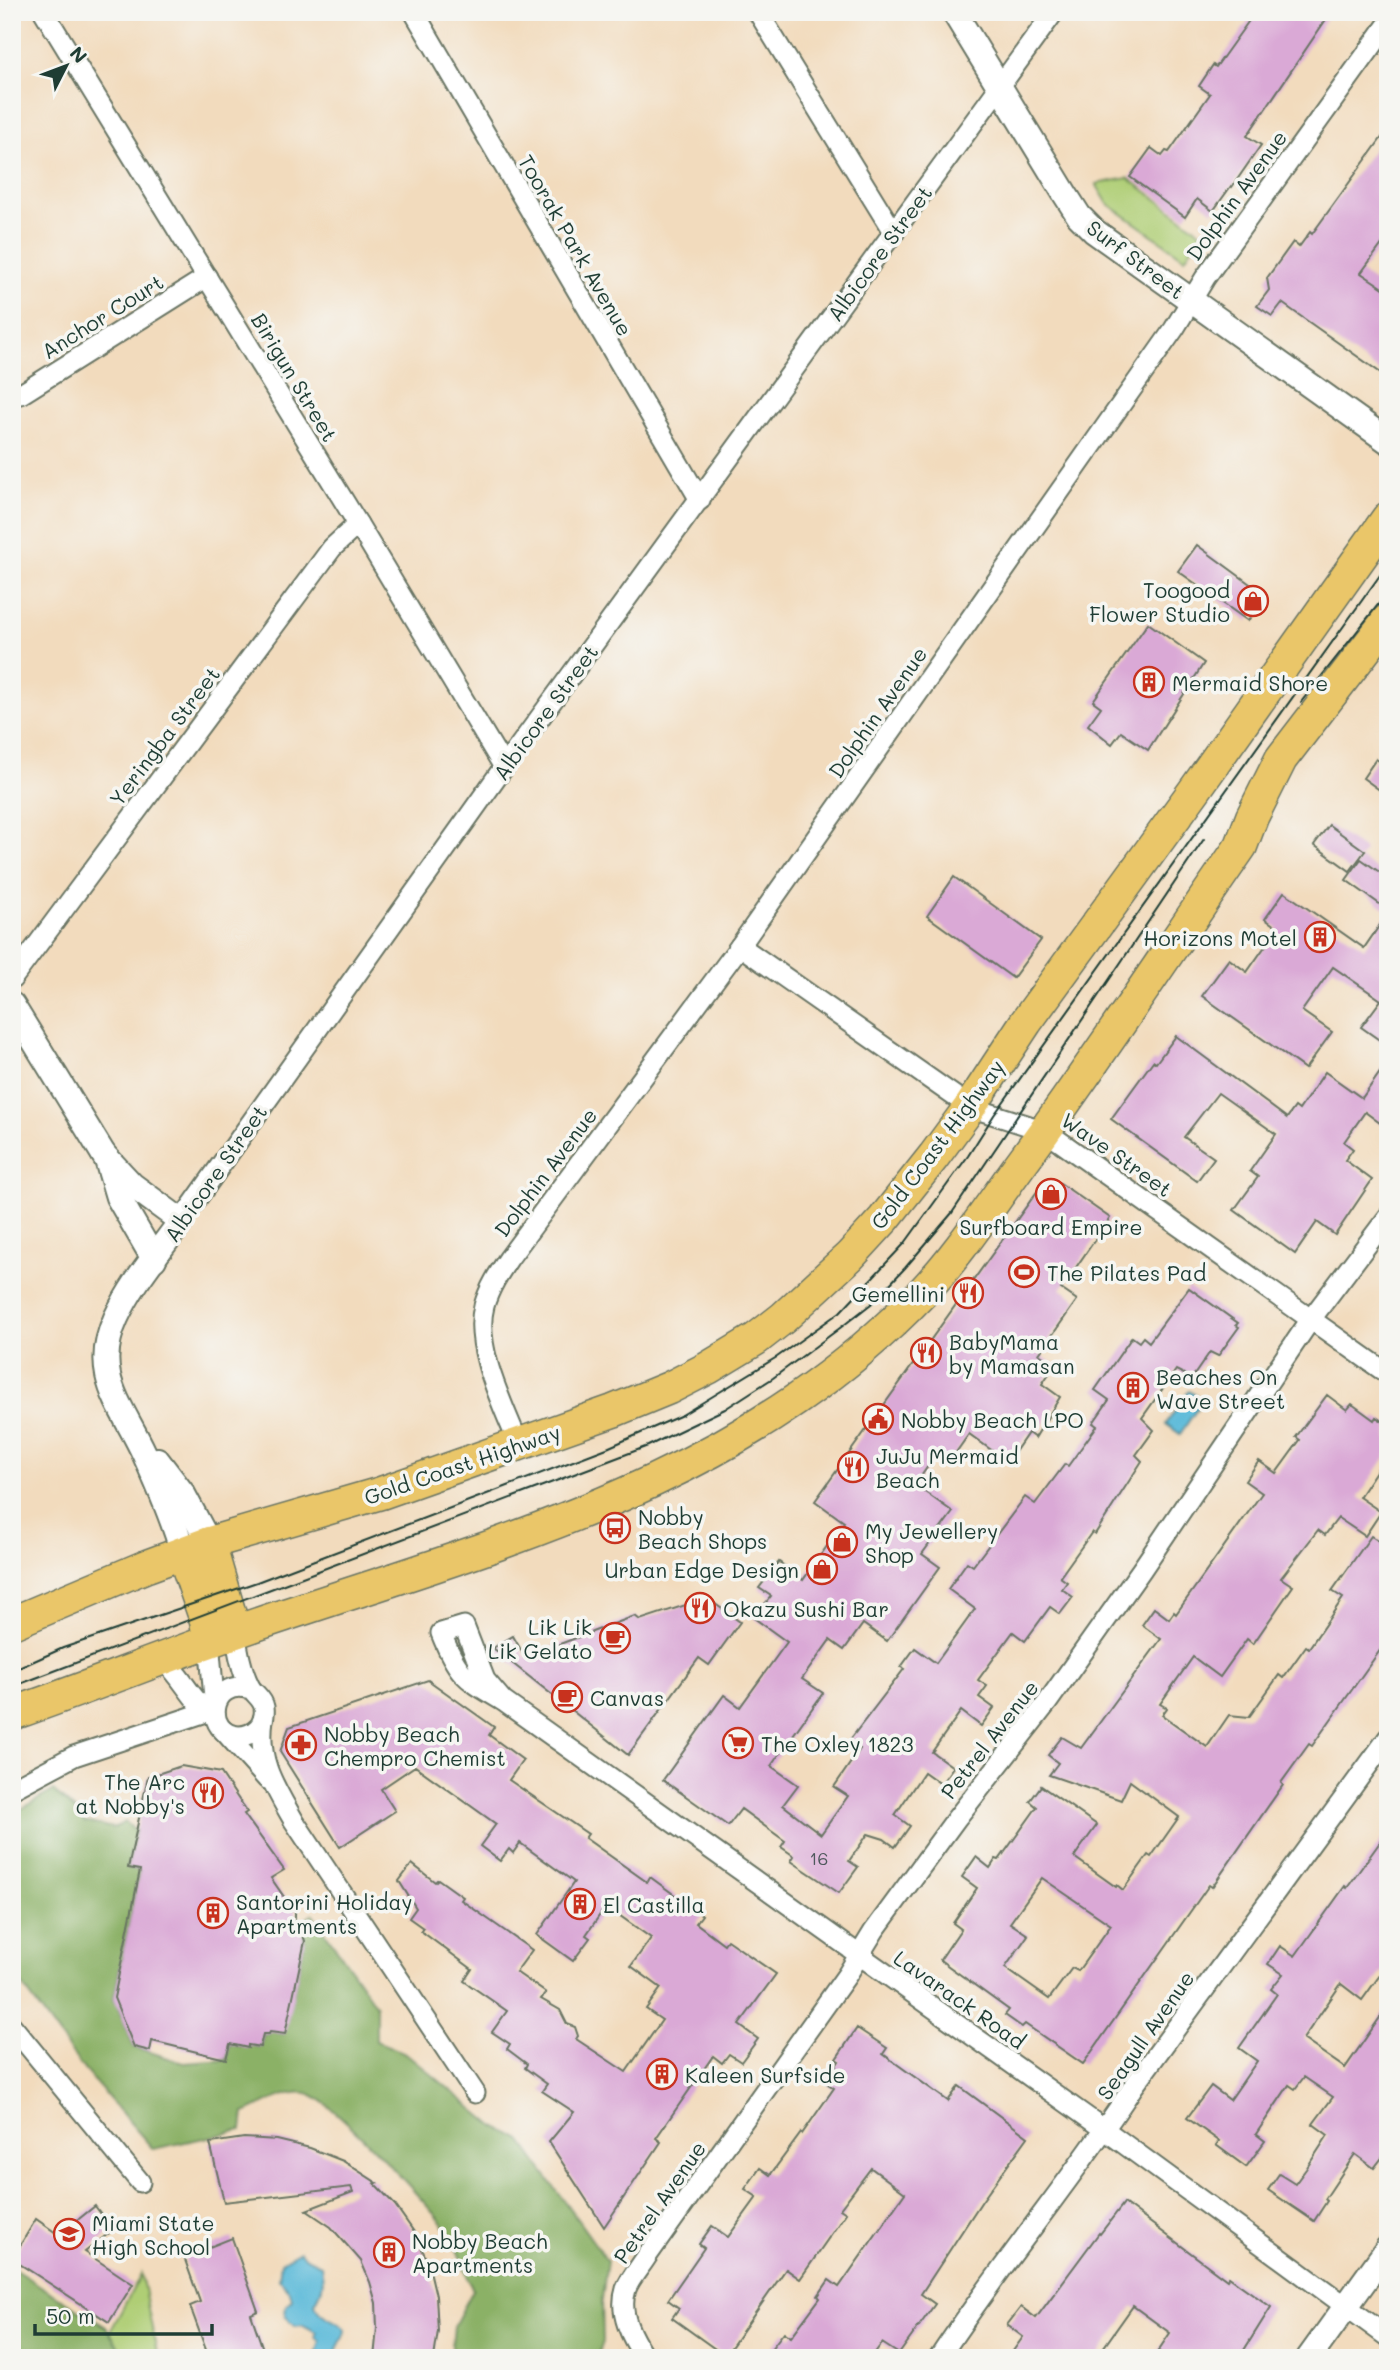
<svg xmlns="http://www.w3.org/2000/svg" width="1400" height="2370" font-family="Mali,sans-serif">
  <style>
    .green { fill: #afce75; stroke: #678654; stroke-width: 2 }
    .forest { fill: #8bb166; stroke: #55774d; stroke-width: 2 }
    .water { fill: #5bbad9; stroke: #3d7c86; stroke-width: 2 }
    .building { fill: #daa9d6; fill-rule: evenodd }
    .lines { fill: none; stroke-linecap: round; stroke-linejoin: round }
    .minor-casing { stroke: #697464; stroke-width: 23 }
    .tertiary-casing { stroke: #697464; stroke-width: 28 }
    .trunk-casing { stroke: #697464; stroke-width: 35 }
    .minor { stroke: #fff; stroke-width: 19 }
    .tertiary { stroke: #fff; stroke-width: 24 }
    .trunk { stroke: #eac669; stroke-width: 32 }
    .tram { stroke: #1f3d34; stroke-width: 2 }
    .labels { text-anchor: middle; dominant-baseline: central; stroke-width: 7; stroke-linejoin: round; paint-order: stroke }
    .number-label { font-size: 18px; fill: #4e585c }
    .street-label { font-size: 21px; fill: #1f3d34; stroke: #f6f6f2 }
    .poi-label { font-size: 21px; fill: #1f3d34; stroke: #f6f6f2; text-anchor: start }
  </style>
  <rect width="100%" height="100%" fill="#f6f6f2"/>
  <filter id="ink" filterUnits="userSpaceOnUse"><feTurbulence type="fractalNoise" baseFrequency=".0143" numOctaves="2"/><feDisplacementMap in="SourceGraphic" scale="14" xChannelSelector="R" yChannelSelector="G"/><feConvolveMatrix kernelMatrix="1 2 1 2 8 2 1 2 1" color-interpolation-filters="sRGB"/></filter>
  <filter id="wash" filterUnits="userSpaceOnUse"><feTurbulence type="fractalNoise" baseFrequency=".00686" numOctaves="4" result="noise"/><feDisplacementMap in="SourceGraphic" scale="28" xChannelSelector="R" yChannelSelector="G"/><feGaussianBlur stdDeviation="1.57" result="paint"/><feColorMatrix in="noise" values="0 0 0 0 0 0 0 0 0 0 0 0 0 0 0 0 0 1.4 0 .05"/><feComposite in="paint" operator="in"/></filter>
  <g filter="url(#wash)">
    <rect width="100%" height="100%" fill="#f2dbbd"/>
    <g class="green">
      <path d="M1128,178L1202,233L1185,258L1108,204L1096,184Z"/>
      <path d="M141,2274L158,2358H125L110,2332Z"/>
    </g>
    <g class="forest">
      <path d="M53,1791L78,1813L84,1822L114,1828L125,1822L136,1831L128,1868L140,1870L114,1998L134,2047L184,2063L226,2060L230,2044L247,2048L248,2045L260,2047L263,2034H269L270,2031L284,2034L305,1941L302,1932L295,1925L313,1914L376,2006V2041L406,2053L495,2127L520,2139L607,2261L602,2299L603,2342L597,2358H451L454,2326L473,2290C464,2270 457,2243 444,2226C424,2201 335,2103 310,2094C290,2087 262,2106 244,2113L242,2130L153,2149L85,2071L12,1971V1814Z"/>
      <path d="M12,2268L106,2327L125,2358H12Z"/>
    </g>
    <g class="water">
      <path d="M1189,1391L1203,1400L1180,1434L1166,1424Z"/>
      <path d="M300,2251L304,2257L321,2265C324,2283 324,2287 315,2303C319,2319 336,2318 345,2329C345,2340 335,2346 335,2358H315L320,2341L315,2337L317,2332L303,2325L296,2326L285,2315L286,2305L292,2299L290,2291L279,2279L281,2262Z"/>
    </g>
    <g id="blocks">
      <g class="building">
        <path d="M1262,12H1331L1247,136L1261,145L1232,187L1231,186L1213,211L1197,199L1185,217L1130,177L1151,148L1162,156L1166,151L1169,152L1210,94L1199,86L1213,65L1216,67L1253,15L1258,18Z"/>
        <path d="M1388,129V236L1361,273L1388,291V378L1282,303L1272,316L1257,306L1269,290L1267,278L1293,242L1299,247L1310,232L1312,234Z"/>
        <path d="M1197,545L1265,595L1248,621L1178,571Z"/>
        <path d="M1148,623L1204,663L1148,750L1121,732L1112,744L1088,725L1101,707L1093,701Z"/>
        <path d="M1376,759L1388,767V796L1363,778Z"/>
        <path d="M1329,825L1365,851L1350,871L1314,845Z"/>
        <path d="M1361,859L1388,878V910L1346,880Z"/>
        <path d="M954,877L1041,940L1013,978L927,916Z"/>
        <path d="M1284,892L1364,948L1388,913V1046L1361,1027L1381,1000L1333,967L1302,1011L1332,1032L1305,1069L1202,996L1229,959L1247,972L1278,928L1265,919Z"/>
        <path d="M1176,1036L1287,1118L1295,1107L1299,1110L1325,1072L1362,1098L1388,1061V1129L1365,1112L1344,1142L1353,1149L1345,1160L1372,1180L1335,1235L1317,1222L1295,1254L1234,1210L1258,1177L1250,1171L1276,1134L1218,1093L1184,1137L1214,1158L1197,1181L1111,1119L1153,1061L1156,1063Z"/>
        <path d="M1060,1183L1110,1218L1061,1289L1077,1300L1039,1354L1055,1365L1042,1384L1060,1397L1035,1438L1028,1433L1008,1462L969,1434L950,1461L937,1453L915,1485L953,1512L922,1554L940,1567L887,1641L863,1624L844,1650L830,1640L802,1679L823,1693L771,1766L798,1785L783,1805L821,1834L848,1796L834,1787L860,1749L849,1741L904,1669L901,1667L915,1648L936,1663L975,1609L948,1589L967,1562L973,1566L1025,1497L1035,1504L1065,1464L1068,1466L1097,1426L1093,1423L1109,1400L1095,1390L1132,1337L1139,1342L1143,1337L1149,1342L1189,1288L1238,1323L1236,1325L1239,1327L1218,1356L1210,1352L1192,1378L1176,1370L1142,1418L1154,1430L1136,1455L1142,1461L1095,1534L1092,1532L1060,1577L1067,1582L1062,1589L1073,1597L1060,1614L1050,1607L1025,1641L1013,1632L978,1680L987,1686L979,1697L994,1708L981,1726L961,1711L932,1752L953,1767L941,1784L924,1772L895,1815L910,1826L895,1847L884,1839L868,1834L849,1861L858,1867L839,1893L791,1861L794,1856L781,1847L785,1841L741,1809L728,1826L663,1780L724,1695L740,1707L787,1642L754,1618L771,1596L759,1588L779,1562L803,1580L844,1522L815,1501L1041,1186Z"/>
        <path d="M1327,1395L1347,1410L1352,1404L1374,1420L1376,1417L1388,1425V1453L1359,1497L1381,1512L1365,1536L1338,1518L1325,1535L1318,1530L1281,1578L1293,1586L1253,1644L1247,1639L1220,1677L1193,1657L1160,1704L1167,1708L1162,1715L1207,1747L1229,1715L1249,1717L1279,1675L1283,1678L1306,1646L1309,1648L1343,1598L1332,1591L1371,1536L1388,1547V1639L1312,1746L1309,1744L1281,1783L1283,1785L1212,1887L1209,1885L1083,2064L1025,2024L1022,2027L1005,2015L1009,2010L940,1960L961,1929L953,1923L977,1888L962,1877L976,1857L990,1868L996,1859L999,1860L1037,1807L1030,1801L1041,1786L1097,1825L1074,1857L1116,1887L1117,1885L1123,1890L1148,1855L1151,1857L1179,1817L1130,1781L1121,1800L1049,1775L1058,1763L1048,1755L1062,1737L1081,1748L1161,1639L1142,1625L1154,1608L1169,1619L1174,1612L1176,1614L1262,1493L1245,1481L1259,1461L1276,1473L1300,1440L1296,1437ZM1042,1878L1111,1925L1078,1971L1072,1968L1049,1999L1005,1968L1028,1935L1010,1923Z"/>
        <path d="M707,1598L740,1622L709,1665L699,1658L628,1755L493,1648L513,1636L525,1657L635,1616L640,1620Z"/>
        <path d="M428,1680L494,1727L489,1735L523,1760L509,1780L588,1834L585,1838L647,1882L650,1877L702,1915L696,1923L724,1944L727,1940L776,1974L739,2025L758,2039L741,2062L729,2054L722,2063L713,2056L656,2138L661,2142L604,2227L549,2142L574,2112L542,2091L547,2084L525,2068L527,2064L507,2049L510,2044L492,2032L507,2011L464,1981L472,1969L421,1931L423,1928L409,1918L416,1908L399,1881L412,1864L435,1882L438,1879L463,1897L461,1900L532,1950L516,1972L546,1993L541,1999L560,2010L567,2024L575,2027L578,2036L576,2039L626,2072L662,2020L646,2009L661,1988L631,1966L651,1938L606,1906L586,1935L590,1938L573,1961L537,1935L574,1882L520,1843L513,1853L509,1849L500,1861L480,1846L496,1824L415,1766L381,1789L395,1811L340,1847L280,1752L289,1727Z"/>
        <path d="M181,1766L221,1773L247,1812L244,1814L284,1870L271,1878L289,1904L295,1905V1928L302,1932L305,1941L285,2034L270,2032L269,2034H263L260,2047L248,2045V2048L230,2044L226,2059L152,2041L150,2051L134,2047L114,1998L140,1870L128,1868L148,1777Z"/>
        <path d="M1388,1831V1964L1362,2000L1341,1984L1303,2039L1345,2068L1388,2006V2150L1374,2168L1355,2154L1325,2199L1327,2201L1314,2221L1268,2190L1279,2174L1295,2184L1306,2169L1328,2135L1313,2124L1333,2097L1304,2077L1295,2089L1289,2085L1256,2134L1265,2141L1246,2167L1216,2145L1219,2141L1187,2118L1211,2086L1230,2100L1257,2061L1239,2048L1277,1994L1271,1989L1283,1974L1268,1964L1280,1946L1295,1956L1345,1886L1347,1888Z"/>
        <path d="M857,2028L887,2048L883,2054L948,2101L959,2086L1028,2137L982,2201L921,2294L935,2304L899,2354L882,2343L871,2358H764L784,2332L791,2337L820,2298L818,2296L829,2280L839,2287L905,2193L871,2168L840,2209L846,2213L800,2279L786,2269L725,2356L672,2318L679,2308L668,2300L704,2248L699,2244L712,2226L728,2237L757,2197L745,2189L760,2168L770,2175L801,2133L802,2134L834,2088L825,2082L839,2061L836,2059Z"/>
        <path d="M244,2138L277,2140L310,2148L343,2161L377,2183L375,2184L395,2205L414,2232L428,2262L436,2296L438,2331L434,2358H374L377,2328L376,2303L370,2282L361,2261L331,2227L306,2210L353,2192L351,2187L224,2202L210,2143Z"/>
        <path d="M1124,2203L1227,2280L1229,2277L1271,2307L1239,2358H1169L1158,2351L1170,2333L1133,2306L1096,2358H1008L1023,2337L1007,2325L1021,2307L1036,2318L1099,2233L1100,2234Z"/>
        <path d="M95,2206L113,2230L85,2252L133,2284L109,2322L12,2259L36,2219L59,2235Z"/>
        <path d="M232,2238L258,2311L251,2314L266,2358H209L190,2306L200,2302L184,2257Z"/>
      </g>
    </g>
  </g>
  <g filter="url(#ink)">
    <use href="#blocks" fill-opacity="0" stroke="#697464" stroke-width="2"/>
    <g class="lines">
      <g class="minor-casing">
        <g id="minor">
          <path d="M44,12L358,524L504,767"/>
          <path d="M414,12L700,500"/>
          <path d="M758,12L894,233"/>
          <path d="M21,394L207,277"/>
          <path d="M740,946L970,1107L1045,1131L1388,1374"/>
          <path d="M12,979L332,548L358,524"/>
          <path d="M181,1221L504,767L1054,12"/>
          <path d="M519,1445C504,1407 473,1347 484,1306C489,1288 499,1273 509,1258L740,946L1174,329L1205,278L1388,24"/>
          <path d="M235,1632C238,1650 241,1669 249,1685C253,1694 262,1697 264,1707C265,1715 264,1722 258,1728C253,1733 246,1736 239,1736C203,1735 209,1677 250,1689"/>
          <path d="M209,1640L215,1710"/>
          <path d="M163,1660C183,1676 193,1705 215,1716"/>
          <path d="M503,1701L485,1680L464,1626L441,1633C458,1676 465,1678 503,1701L1105,2130L1388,2337"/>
          <path d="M263,1719C257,1761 274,1786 294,1821L475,2093"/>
          <path d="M224,1731L267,1779"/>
          <path d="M12,1789L74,1756L206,1712"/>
          <path d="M12,2026L140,2182"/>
          <path d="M645,2358C632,2338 618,2314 626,2289C630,2278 641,2266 647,2256L847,1975L874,1931L956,1819L1047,1703L1142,1569L1311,1319L1388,1217"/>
          <path d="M939,2358C1000,2265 1072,2180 1133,2087L1388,1738"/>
        </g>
      </g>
      <g class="tertiary-casing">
        <g id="tertiary">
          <path d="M954,12L1065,194L1079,216L1094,231L1388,441"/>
          <path d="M12,1005L107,1160L118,1197L154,1259"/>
          <path d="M104,1155L132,1185L181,1221C159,1252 132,1283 116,1318C90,1375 122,1405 144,1453C159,1486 173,1518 183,1553"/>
          <path d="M157,1460L183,1494L209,1543"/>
          <path d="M1309,2358L1388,2248"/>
        </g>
      </g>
      <g class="trunk-casing">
        <g id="trunk">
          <path d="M209,1543L235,1632"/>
          <path d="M183,1553L206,1620L209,1640"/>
          <path d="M12,1623L147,1566L209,1543L381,1493L613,1411L669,1388L708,1368L756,1339L783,1318L850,1256L884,1219L934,1156L970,1107L1026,1022L1194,791L1388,518"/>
          <path d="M12,1714C104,1682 193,1645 285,1615C517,1538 747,1476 922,1293C960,1253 989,1207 1022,1162C1098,1059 1168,951 1241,846L1252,817L1281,759L1388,620"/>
        </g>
      </g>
      <use href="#minor" class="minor"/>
      <use href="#tertiary" class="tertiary"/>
      <use href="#trunk" class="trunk"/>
      <g class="tram">
        <path d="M1301,702L1388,592"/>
        <path d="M12,1671L63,1648L257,1582L607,1448L682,1415L777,1357L840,1312L905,1243L968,1156L994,1115L1388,564"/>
        <path d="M12,1687L648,1446L725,1409L773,1378L844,1325L871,1304L905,1268L952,1213L1204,839"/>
      </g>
    </g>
  </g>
  <defs>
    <g id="shop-ring" transform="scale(1.575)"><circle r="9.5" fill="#f6f6f2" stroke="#c8321e" stroke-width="1.5"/><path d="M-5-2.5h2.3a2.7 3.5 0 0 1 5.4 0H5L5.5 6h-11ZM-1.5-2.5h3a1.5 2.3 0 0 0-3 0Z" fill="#c8321e"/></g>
    <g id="building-ring" transform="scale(1.575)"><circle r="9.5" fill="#f6f6f2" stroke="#c8321e" stroke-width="1.5"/><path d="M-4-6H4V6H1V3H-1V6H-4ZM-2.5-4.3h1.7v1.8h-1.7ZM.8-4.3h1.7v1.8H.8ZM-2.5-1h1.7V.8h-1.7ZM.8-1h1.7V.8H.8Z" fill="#c8321e"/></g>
    <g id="stadium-ring" transform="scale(1.575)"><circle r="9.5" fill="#f6f6f2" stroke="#c8321e" stroke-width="1.5"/><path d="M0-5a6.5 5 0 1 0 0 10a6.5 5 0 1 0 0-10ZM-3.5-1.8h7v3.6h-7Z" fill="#c8321e"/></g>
    <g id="restaurant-ring" transform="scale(1.575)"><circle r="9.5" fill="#f6f6f2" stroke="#c8321e" stroke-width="1.5"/><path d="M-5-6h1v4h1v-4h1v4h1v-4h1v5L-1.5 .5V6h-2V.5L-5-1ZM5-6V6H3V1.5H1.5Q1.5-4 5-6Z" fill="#c8321e"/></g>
    <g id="civic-ring" transform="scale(1.575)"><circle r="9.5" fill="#f6f6f2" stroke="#c8321e" stroke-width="1.5"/><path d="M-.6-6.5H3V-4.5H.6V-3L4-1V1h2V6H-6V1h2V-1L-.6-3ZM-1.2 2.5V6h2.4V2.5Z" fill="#c8321e"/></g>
    <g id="bus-ring" transform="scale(1.575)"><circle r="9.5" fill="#f6f6f2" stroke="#c8321e" stroke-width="1.5"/><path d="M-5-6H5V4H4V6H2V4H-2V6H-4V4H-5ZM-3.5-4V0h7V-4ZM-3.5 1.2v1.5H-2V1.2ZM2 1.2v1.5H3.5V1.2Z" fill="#c8321e"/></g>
    <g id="cafe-ring" transform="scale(1.575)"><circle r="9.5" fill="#f6f6f2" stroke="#c8321e" stroke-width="1.5"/><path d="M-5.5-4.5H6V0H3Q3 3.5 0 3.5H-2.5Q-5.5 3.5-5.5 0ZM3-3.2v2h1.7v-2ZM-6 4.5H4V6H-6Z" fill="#c8321e"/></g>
    <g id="supermarket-ring" transform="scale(1.575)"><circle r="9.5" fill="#f6f6f2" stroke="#c8321e" stroke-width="1.5"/><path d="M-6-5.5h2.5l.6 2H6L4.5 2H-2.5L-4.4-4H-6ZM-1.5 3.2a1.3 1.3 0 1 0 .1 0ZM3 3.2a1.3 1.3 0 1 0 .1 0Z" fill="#c8321e"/></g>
    <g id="pharmacy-ring" transform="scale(1.575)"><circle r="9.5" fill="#f6f6f2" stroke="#c8321e" stroke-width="1.5"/><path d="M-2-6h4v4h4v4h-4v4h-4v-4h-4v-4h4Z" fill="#c8321e"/></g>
    <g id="school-ring" transform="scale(1.575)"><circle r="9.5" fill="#f6f6f2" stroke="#c8321e" stroke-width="1.5"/><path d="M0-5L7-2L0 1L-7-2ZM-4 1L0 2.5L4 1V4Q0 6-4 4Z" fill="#c8321e"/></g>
  </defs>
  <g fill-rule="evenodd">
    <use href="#shop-ring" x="1253" y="601"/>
    <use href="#building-ring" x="1149" y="682"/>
    <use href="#building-ring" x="1320" y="937"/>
    <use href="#shop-ring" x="1051" y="1194"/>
    <use href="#stadium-ring" x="1024" y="1272"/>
    <use href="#restaurant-ring" x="968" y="1293"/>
    <use href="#restaurant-ring" x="926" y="1353"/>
    <use href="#building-ring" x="1133" y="1388"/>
    <use href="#civic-ring" x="878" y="1419"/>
    <use href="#restaurant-ring" x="853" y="1467"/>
    <use href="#bus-ring" x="615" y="1528"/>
    <use href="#shop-ring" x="842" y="1542"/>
    <use href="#shop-ring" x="822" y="1569"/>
    <use href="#restaurant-ring" x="700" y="1608"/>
    <use href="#cafe-ring" x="615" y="1638"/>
    <use href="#cafe-ring" x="567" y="1697"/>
    <use href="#supermarket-ring" x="738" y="1743"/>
    <use href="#pharmacy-ring" x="301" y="1745"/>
    <use href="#restaurant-ring" x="208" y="1793"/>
    <use href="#building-ring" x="580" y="1904"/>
    <use href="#building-ring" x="213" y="1913"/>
    <use href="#building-ring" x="662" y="2074"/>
    <use href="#school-ring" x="69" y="2234"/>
    <use href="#building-ring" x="389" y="2252"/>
  </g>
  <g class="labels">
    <g class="number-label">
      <text x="819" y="1858">16</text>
    </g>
    <g class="street-label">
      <text transform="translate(1236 195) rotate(-54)">Dolphin Avenue</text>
      <text transform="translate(576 245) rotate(60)">Toorak Park Avenue</text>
      <text transform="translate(879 253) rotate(-54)">Albicore Street</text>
      <text transform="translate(1136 259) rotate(37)">Surf Street</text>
      <text transform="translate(102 316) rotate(-32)">Anchor Court</text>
      <text transform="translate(295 377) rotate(59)">Birigun Street</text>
      <text transform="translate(545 712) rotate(-54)">Albicore Street</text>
      <text transform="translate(877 712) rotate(-55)">Dolphin Avenue</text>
      <text transform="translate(164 736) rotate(-53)">Yeringba Street</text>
      <text transform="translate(937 1144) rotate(-53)">Gold Coast Highway</text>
      <text transform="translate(1117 1154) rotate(35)">Wave Street</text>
      <text transform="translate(545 1172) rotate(-53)">Dolphin Avenue</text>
      <text transform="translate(215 1173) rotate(-55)">Albicore Street</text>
      <text transform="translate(462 1464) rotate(-19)">Gold Coast Highway</text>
      <text transform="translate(989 1739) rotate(-52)">Petrel Avenue</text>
      <text transform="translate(960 1999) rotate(35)">Lavarack Road</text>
      <text transform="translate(1145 2035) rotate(-55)">Seagull Avenue</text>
      <text transform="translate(659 2202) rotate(-55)">Petrel Avenue</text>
    </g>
    <g class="poi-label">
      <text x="1230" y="589" text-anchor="end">Toogood<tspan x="1230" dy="24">Flower Studio</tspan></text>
      <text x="1172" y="682">Mermaid Shore</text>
      <text x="1297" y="937" text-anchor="end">Horizons Motel</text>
      <text x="1051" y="1226" text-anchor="middle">Surfboard Empire</text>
      <text x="1047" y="1272">The Pilates Pad</text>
      <text x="945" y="1293" text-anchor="end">Gemellini</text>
      <text x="949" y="1341">BabyMama<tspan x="949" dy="24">by Mamasan</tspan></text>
      <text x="1156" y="1376">Beaches On<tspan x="1156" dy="24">Wave Street</tspan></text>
      <text x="901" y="1419">Nobby Beach LPO</text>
      <text x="876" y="1455">JuJu Mermaid<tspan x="876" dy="24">Beach</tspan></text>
      <text x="638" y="1516">Nobby<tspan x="638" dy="24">Beach Shops</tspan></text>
      <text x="865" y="1530">My Jewellery<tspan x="865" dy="24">Shop</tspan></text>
      <text x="799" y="1569" text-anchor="end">Urban Edge Design</text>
      <text x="723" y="1608">Okazu Sushi Bar</text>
      <text x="592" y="1626" text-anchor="end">Lik Lik<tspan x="592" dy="24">Lik Gelato</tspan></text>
      <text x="590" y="1697">Canvas</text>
      <text x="324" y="1733">Nobby Beach<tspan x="324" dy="24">Chempro Chemist</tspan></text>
      <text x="761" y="1743">The Oxley 1823</text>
      <text x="185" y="1781" text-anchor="end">The Arc<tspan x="185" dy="24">at Nobby's</tspan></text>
      <text x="236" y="1901">Santorini Holiday<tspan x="236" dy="24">Apartments</tspan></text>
      <text x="603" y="1904">El Castilla</text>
      <text x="685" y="2074">Kaleen Surfside</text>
      <text x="92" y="2222">Miami State<tspan x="92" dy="24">High School</tspan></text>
      <text x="412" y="2240">Nobby Beach<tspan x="412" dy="24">Apartments</tspan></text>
    </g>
  </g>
  <rect width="1400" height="2370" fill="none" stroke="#f6f6f2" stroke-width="42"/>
  <g transform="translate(66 66) rotate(48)" stroke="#f6f6f2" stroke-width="5" paint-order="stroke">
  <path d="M0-5L12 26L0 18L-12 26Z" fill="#1f3d34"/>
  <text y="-10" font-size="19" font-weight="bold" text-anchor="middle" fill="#1f3d34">N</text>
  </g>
  <path d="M35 2324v10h177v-10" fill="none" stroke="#1f3d34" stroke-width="3.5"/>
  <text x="46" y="2324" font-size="21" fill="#1f3d34" stroke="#f6f6f2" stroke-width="5" paint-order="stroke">50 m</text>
</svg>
